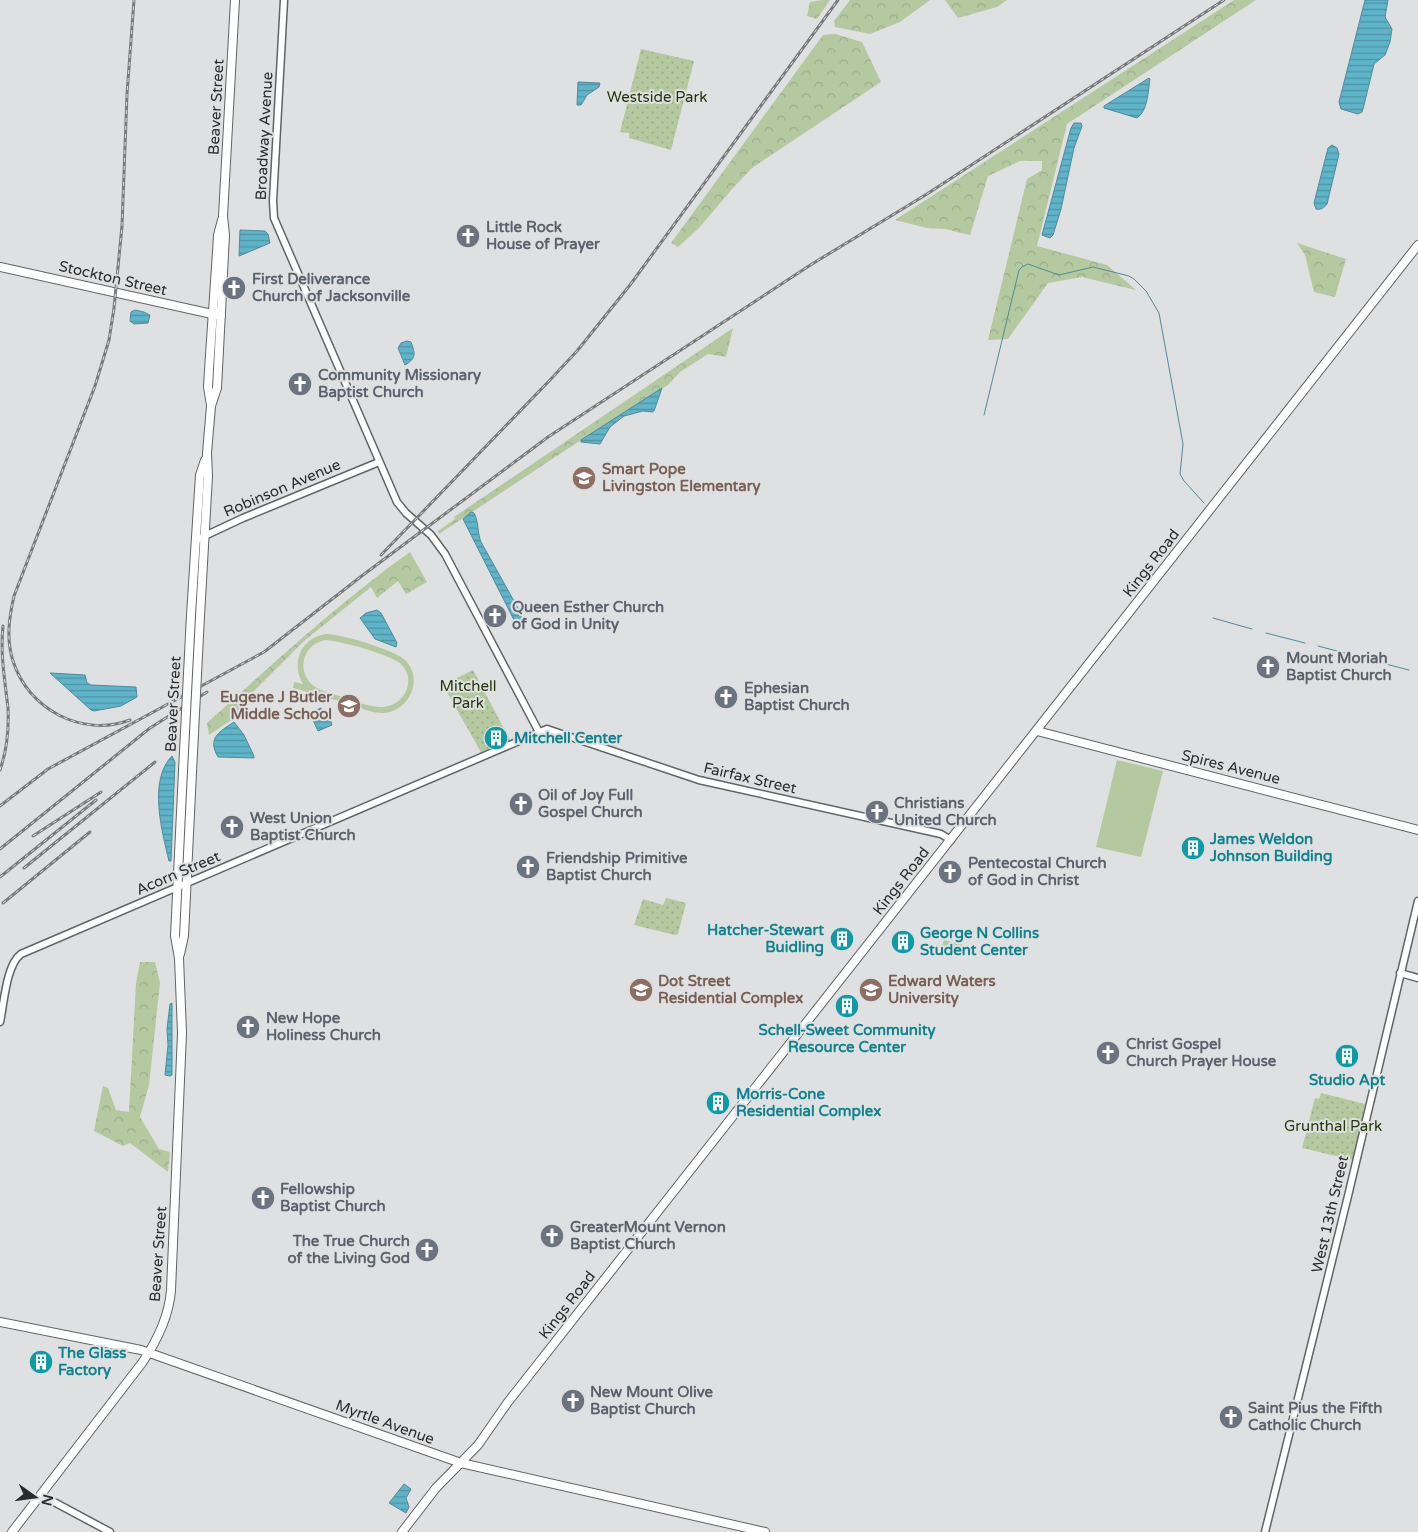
<svg xmlns="http://www.w3.org/2000/svg" width="1418" height="1532" font-family="'Varela Round',sans-serif">
  <style>
    .green { fill: #b4c9a0; fill-rule: evenodd }
    .forest { fill: url(#forest-crowns) }
    .park { fill: url(#park-dots) }
    .water { fill: url(#water-rules); stroke: #4f8b9a }
    .lines { fill: none; stroke-linecap: round; stroke-linejoin: round }
    .stream { stroke: #4f8b9a; stroke-width: 1 }
    .minor-casing { stroke: #626364; stroke-width: 9 }
    .major-casing { stroke: #626364; stroke-width: 10 }
    .minor { stroke: #fff; stroke-width: 6 }
    .major { stroke: #fff; stroke-width: 8 }
    .rail-casing { stroke: #78797a; stroke-width: 3 }
    .rail { stroke: #dfe0e1; stroke-width: 1; stroke-dasharray: 4; stroke-linecap: butt }
    .major-bridge-casing { stroke: #626364; stroke-width: 10; stroke-linecap: butt }
    .major-bridge { stroke: #fff; stroke-width: 8 }
    .labels { text-anchor: middle; dominant-baseline: central; stroke-width: 4; stroke-linejoin: round; paint-order: stroke }
    .park-label { font-size: 15px; fill: #233609; stroke: #dfe0e1 }
    .street-label { font-size: 15px; fill: #2b2b2c; stroke: #dfe0e1 }
    .worship-label { font-size: 15px; font-weight: bold; fill: #5b616d; stroke: #dfe0e1; text-anchor: start }
    .education-label { font-size: 15px; font-weight: bold; fill: #785e54; stroke: #dfe0e1; text-anchor: start }
    .culture-label { font-size: 15px; font-weight: bold; fill: #0d838f; stroke: #dfe0e1; text-anchor: start }
  </style>
  <defs>
    <pattern id="forest-crowns" width="20" height="18" patternUnits="userSpaceOnUse" patternTransform="scale(1.25)"><rect width="20" height="18" fill="#b4c9a0"/><path d="M2 6a3 3 0 1 1 6 0M12 15a3 3 0 1 1 6 0" fill="none" stroke="#9bad8a"/></pattern>
    <pattern id="park-dots" width="8" height="8" patternUnits="userSpaceOnUse" patternTransform="scale(1.25)"><rect width="8" height="8" fill="#b4c9a0"/><path d="M2 2h.1M6 6h.1" fill="none" stroke="#9bad8a" stroke-width="1.8" stroke-linecap="round"/></pattern>
    <pattern id="water-rules" width="6" height="5" patternUnits="userSpaceOnUse" patternTransform="scale(1.25)"><rect width="6" height="5" fill="#5eb4c9"/><path d="M0 2.5h6" fill="none" stroke="#4e93a3"/></pattern>
  </defs>
  <rect width="100%" height="100%" fill="#dfe0e1"/>
  <g class="green">
    <path d="M326,634C341,634 395,650 405,660C425,680 408,713 382,713C372,713 361,708 352,705C332,699 312,693 293,688L294,682L303,684C291,663 300,638 326,634ZM325,640C338,640 392,655 401,664C418,681 403,708 380,707C362,706 339,695 321,690C296,680 298,646 325,640Z"/>
    <path d="M1117,760L1163,771L1141,857L1096,847Z"/>
    <path d="M944,940L971,947L969,956L941,949Z"/>
  </g>
  <g class="forest">
    <path d="M822,0H830L817,19L807,16L810,2Z"/>
    <path d="M850,0H930L900,22L870,34L835,27L834,21Z"/>
    <path d="M945,0H1007L997,7L958,18Z"/>
    <path d="M1234,0H1256L1067,124L1037,246L1107,265L1136,290L1082,277L1048,283L1008,339L988,340L1027,179L1042,170V161H1020L988,176L970,235L945,229L927,228L895,220Z"/>
    <path d="M835,34L862,42L881,82L752,168L732,189L699,228L678,247L671,243L823,35Z"/>
    <path d="M1297,243L1346,259L1335,297L1314,292L1305,255Z"/>
    <path d="M733,328L726,357L708,354L680,372L668,385L581,440L439,534L438,531L455,519L454,517Z"/>
    <path d="M410,552L427,582L406,594L398,581L377,598L371,587L304,641L250,695L236,717L209,735L207,723C273,664 338,603 410,552Z"/>
    <path d="M140,962H155L160,983L149,1085L140,1117L159,1149L170,1152L168,1172L130,1143L123,1146L94,1131L103,1086L108,1088L116,1110L129,1112L136,983Z"/>
  </g>
  <g class="park">
    <path d="M641,49L694,61L671,150L629,138V133L620,132Z"/>
    <path d="M473,670L511,742L482,754L443,685Z"/>
    <path d="M666,898L686,903L678,934L675,935L634,925L643,899L663,905Z"/>
    <path d="M1321,1093L1365,1104L1353,1160L1302,1148L1315,1098L1319,1099Z"/>
  </g>
  <g class="water">
    <path d="M1365,0H1388L1385,17L1392,29L1390,42L1385,55L1374,64L1363,109L1362,112L1358,114L1341,109L1339,102Z"/>
    <path d="M1149,78L1150,79C1148,91 1148,111 1137,118L1104,108V106Z"/>
    <path d="M578,82L600,83L599,87L587,95L581,105H577Z"/>
    <path d="M1074,123H1081L1082,126L1074,148L1061,209L1053,235L1050,238L1042,235L1071,128Z"/>
    <path d="M1332,145L1337,148L1339,154L1327,204C1324,208 1321,210 1316,209L1314,203L1328,148Z"/>
    <path d="M240,230L265,231L268,234L270,243L239,256Z"/>
    <path d="M135,310L144,312L150,315L148,323L134,324L130,321L131,312Z"/>
    <path d="M407,341L411,342C415,353 417,358 405,365L398,348L401,343Z"/>
    <path d="M662,388L654,411L652,412L643,411L624,416L610,427L600,444L581,442V440Z"/>
    <path d="M471,512L474,513C479,522 477,532 481,542L519,610L522,614L521,620H514L463,519Z"/>
    <path d="M377,610L381,613L397,643L396,647L375,639L360,618L366,613Z"/>
    <path d="M50,673L85,675L87,683L91,685L136,687L137,697L121,706L94,711L91,710Z"/>
    <path d="M321,708L324,715L328,713L332,725L318,731L313,720L317,718L314,711Z"/>
    <path d="M234,722L244,735L254,756V758L218,757C207,738 219,732 234,722Z"/>
    <path d="M172,756L175,762L171,861H169C162,832 148,780 172,756Z"/>
    <path d="M172,1003V1075L170,1076L165,1075L168,1045L167,1029L170,1004Z"/>
    <path d="M404,1484L411,1489L406,1498L409,1507L406,1513L389,1503Z"/>
  </g>
  <g class="lines">
    <g class="stream">
      <path d="M984,415L1019,270L1022,267L1028,264L1059,275L1093,267L1129,276L1134,279L1146,291L1159,313L1183,444L1180,474L1184,481L1204,503"/>
      <path d="M1213,618L1252,629"/>
      <path d="M1266,633L1305,643"/>
      <path d="M1318,646L1356,656"/>
      <path d="M1370,660L1409,670"/>
    </g>
    <g class="minor-casing">
      <g id="minor">
        <path d="M284,0L273,201L274,218L397,502L406,513L431,535L445,554L539,732"/>
        <path d="M196,540L243,518L379,462"/>
        <path d="M1400,973L1418,978"/>
        <path d="M0,1022C4,1004 6,965 21,954L547,729L699,780L941,834L951,840"/>
        <path d="M41,1495L110,1532"/>
        <path d="M1265,1532L1348,1196L1418,901"/>
      </g>
    </g>
    <g class="major-casing">
      <g id="major">
        <path d="M0,267L221,316"/>
        <path d="M211,405L208,387L209,370L217,252L218,235L222,220"/>
        <path d="M191,615L200,475L205,460"/>
        <path d="M200,616L208,476L207,453L211,406L217,388L225,235L223,216L235,0"/>
        <path d="M1037,731L1418,830"/>
        <path d="M180,954L184,936L192,772"/>
        <path d="M0,1322L141,1350L461,1463L765,1532"/>
        <path d="M12,1532L142,1363C157,1341 169,1317 171,1290L182,1033L179,958L175,936L183,771"/>
        <path d="M402,1532L436,1488L478,1445L508,1402L1418,245"/>
      </g>
    </g>
    <use href="#minor" class="minor"/>
    <use href="#major" class="major"/>
    <g class="rail-casing">
      <g id="rail">
        <path d="M381,555L550,380L577,351L630,285L838,0"/>
        <path d="M130,720C82,738 28,709 13,661C6,639 9,618 14,596L95,386L109,340L114,308L122,226L127,94L134,0"/>
        <path d="M0,770C7,750 9,729 8,708C5,681 0,654 3,626"/>
        <path d="M0,806L48,769L264,652L363,575L548,437L812,264L927,194L1224,0"/>
        <path d="M33,836L101,792"/>
        <path d="M0,849L150,728L207,692"/>
        <path d="M24,868L155,762"/>
        <path d="M0,877L96,800"/>
        <path d="M3,903L90,832"/>
      </g>
    </g>
    <use href="#rail" class="rail"/>
    <g class="major-bridge-casing">
      <g id="major-bridge">
        <path d="M183,771L191,615"/>
        <path d="M192,772L200,616"/>
      </g>
    </g>
    <use href="#major-bridge" class="major-bridge"/>
  </g>
  <defs>
    <g id="church-disc" transform="scale(1.25)"><circle r="9.5" fill="#6b7280" stroke="#dfe0e1"/><path d="M-1.2-6h2.4v3.5h3.3v2.4h-3.3V6h-2.4V-.1h-3.3v-2.4h3.3Z" fill="#fff"/></g>
    <g id="school-disc" transform="scale(1.25)"><circle r="9.5" fill="#8d6e63" stroke="#dfe0e1"/><path d="M0-5L7-2L0 1L-7-2ZM-4 1L0 2.5L4 1V4Q0 6-4 4Z" fill="#fff"/></g>
    <g id="building-disc" transform="scale(1.25)"><circle r="9.5" fill="#0f9aa8" stroke="#dfe0e1"/><path d="M-4-6H4V6H1V3H-1V6H-4ZM-2.5-4.3h1.7v1.8h-1.7ZM.8-4.3h1.7v1.8H.8ZM-2.5-1h1.7V.8h-1.7ZM.8-1h1.7V.8H.8Z" fill="#fff"/></g>
    <g id="university-disc" transform="scale(1.25)"><circle r="9.5" fill="#8d6e63" stroke="#dfe0e1"/><path d="M0-5L7-2L0 1L-7-2ZM-4 1L0 2.5L4 1V4Q0 6-4 4Z" fill="#fff"/></g>
  </defs>
  <g fill-rule="evenodd">
    <use href="#church-disc" x="468" y="236"/>
    <use href="#church-disc" x="234" y="288"/>
    <use href="#church-disc" x="300" y="384"/>
    <use href="#school-disc" x="584" y="478"/>
    <use href="#church-disc" x="495" y="616"/>
    <use href="#church-disc" x="1268" y="667"/>
    <use href="#church-disc" x="726" y="697"/>
    <use href="#school-disc" x="349" y="706"/>
    <use href="#building-disc" x="496" y="738"/>
    <use href="#church-disc" x="521" y="804"/>
    <use href="#church-disc" x="877" y="812"/>
    <use href="#church-disc" x="232" y="827"/>
    <use href="#building-disc" x="1193" y="848"/>
    <use href="#church-disc" x="528" y="867"/>
    <use href="#church-disc" x="950" y="872"/>
    <use href="#building-disc" x="842" y="939"/>
    <use href="#building-disc" x="903" y="942"/>
    <use href="#university-disc" x="641" y="990"/>
    <use href="#university-disc" x="871" y="990"/>
    <use href="#building-disc" x="847" y="1006"/>
    <use href="#church-disc" x="248" y="1027"/>
    <use href="#church-disc" x="1108" y="1053"/>
    <use href="#building-disc" x="1347" y="1056"/>
    <use href="#building-disc" x="718" y="1103"/>
    <use href="#church-disc" x="263" y="1198"/>
    <use href="#church-disc" x="552" y="1236"/>
    <use href="#church-disc" x="427" y="1250"/>
    <use href="#building-disc" x="41" y="1362"/>
    <use href="#church-disc" x="573" y="1401"/>
    <use href="#church-disc" x="1231" y="1417"/>
  </g>
  <g class="labels">
    <g class="park-label">
      <text x="657" y="97">Westside Park</text>
      <text x="468" y="686">Mitchell<tspan x="468" dy="17">Park</tspan></text>
      <text x="1333" y="1126">Grunthal Park</text>
    </g>
    <g class="street-label">
      <text transform="translate(216 107) rotate(-87)">Beaver Street</text>
      <text transform="translate(264 136) rotate(-87)">Broadway Avenue</text>
      <text transform="translate(113 278) rotate(13)">Stockton Street</text>
      <text transform="translate(282 488) rotate(-23)">Robinson Avenue</text>
      <text transform="translate(1151 563) rotate(-52)">Kings Road</text>
      <text transform="translate(173 704) rotate(-87)">Beaver Street</text>
      <text transform="translate(1231 767) rotate(14)">Spires Avenue</text>
      <text transform="translate(750 778) rotate(13)">Fairfax Street</text>
      <text transform="translate(178 873) rotate(-23)">Acorn Street</text>
      <text transform="translate(901 881) rotate(-52)">Kings Road</text>
      <text transform="translate(1330 1214) rotate(-77)">West 13th Street</text>
      <text transform="translate(158 1254) rotate(-86)">Beaver Street</text>
      <text transform="translate(567 1305) rotate(-52)">Kings Road</text>
      <text transform="translate(385 1422) rotate(20)">Myrtle Avenue</text>
    </g>
    <g class="worship-label">
      <text x="486" y="227">Little Rock<tspan x="486" dy="17">House of Prayer</tspan></text>
      <text x="252" y="279">First Deliverance<tspan x="252" dy="17">Church of Jacksonville</tspan></text>
      <text x="318" y="375">Community Missionary<tspan x="318" dy="17">Baptist Church</tspan></text>
      <text x="512" y="607">Queen Esther Church<tspan x="512" dy="17">of God in Unity</tspan></text>
      <text x="1286" y="658">Mount Moriah<tspan x="1286" dy="17">Baptist Church</tspan></text>
      <text x="744" y="688">Ephesian<tspan x="744" dy="17">Baptist Church</tspan></text>
      <text x="538" y="795">Oil of Joy Full<tspan x="538" dy="17">Gospel Church</tspan></text>
      <text x="894" y="803">Christians<tspan x="894" dy="17">United Church</tspan></text>
      <text x="250" y="818">West Union<tspan x="250" dy="17">Baptist Church</tspan></text>
      <text x="546" y="858">Friendship Primitive<tspan x="546" dy="17">Baptist Church</tspan></text>
      <text x="968" y="863">Pentecostal Church<tspan x="968" dy="17">of God in Christ</tspan></text>
      <text x="266" y="1018">New Hope<tspan x="266" dy="17">Holiness Church</tspan></text>
      <text x="1126" y="1044">Christ Gospel<tspan x="1126" dy="17">Church Prayer House</tspan></text>
      <text x="280" y="1189">Fellowship<tspan x="280" dy="17">Baptist Church</tspan></text>
      <text x="570" y="1227">GreaterMount Vernon<tspan x="570" dy="17">Baptist Church</tspan></text>
      <text x="410" y="1241" text-anchor="end">The True Church<tspan x="410" dy="17">of the Living God</tspan></text>
      <text x="590" y="1392">New Mount Olive<tspan x="590" dy="17">Baptist Church</tspan></text>
      <text x="1248" y="1408">Saint Pius the Fifth<tspan x="1248" dy="17">Catholic Church</tspan></text>
    </g>
    <g class="education-label">
      <text x="602" y="469">Smart Pope<tspan x="602" dy="17">Livingston Elementary</tspan></text>
      <text x="332" y="697" text-anchor="end">Eugene J Butler<tspan x="332" dy="17">Middle School</tspan></text>
      <text x="658" y="981">Dot Street<tspan x="658" dy="17">Residential Complex</tspan></text>
      <text x="888" y="981">Edward Waters<tspan x="888" dy="17">University</tspan></text>
    </g>
    <g class="culture-label">
      <text x="514" y="738">Mitchell Center</text>
      <text x="1210" y="839">James Weldon<tspan x="1210" dy="17">Johnson Building</tspan></text>
      <text x="824" y="930" text-anchor="end">Hatcher-Stewart<tspan x="824" dy="17">Buidling</tspan></text>
      <text x="920" y="933">George N Collins<tspan x="920" dy="17">Student Center</tspan></text>
      <text x="847" y="1030" text-anchor="middle">Schell-Sweet Community<tspan x="847" dy="17">Resource Center</tspan></text>
      <text x="1347" y="1080" text-anchor="middle">Studio Apt</text>
      <text x="736" y="1094">Morris-Cone<tspan x="736" dy="17">Residential Complex</tspan></text>
      <text x="58" y="1353">The Glass<tspan x="58" dy="17">Factory</tspan></text>
    </g>
  </g>
  <g transform="translate(35 1497) rotate(104)" stroke="#dfe0e1" stroke-width="4" paint-order="stroke">
  <path d="M0-4L9 19L0 12L-9 19Z" fill="#2b2b2c"/>
  <text y="-8" font-size="14" font-weight="bold" text-anchor="middle" fill="#2b2b2c">N</text>
  </g>
</svg>
